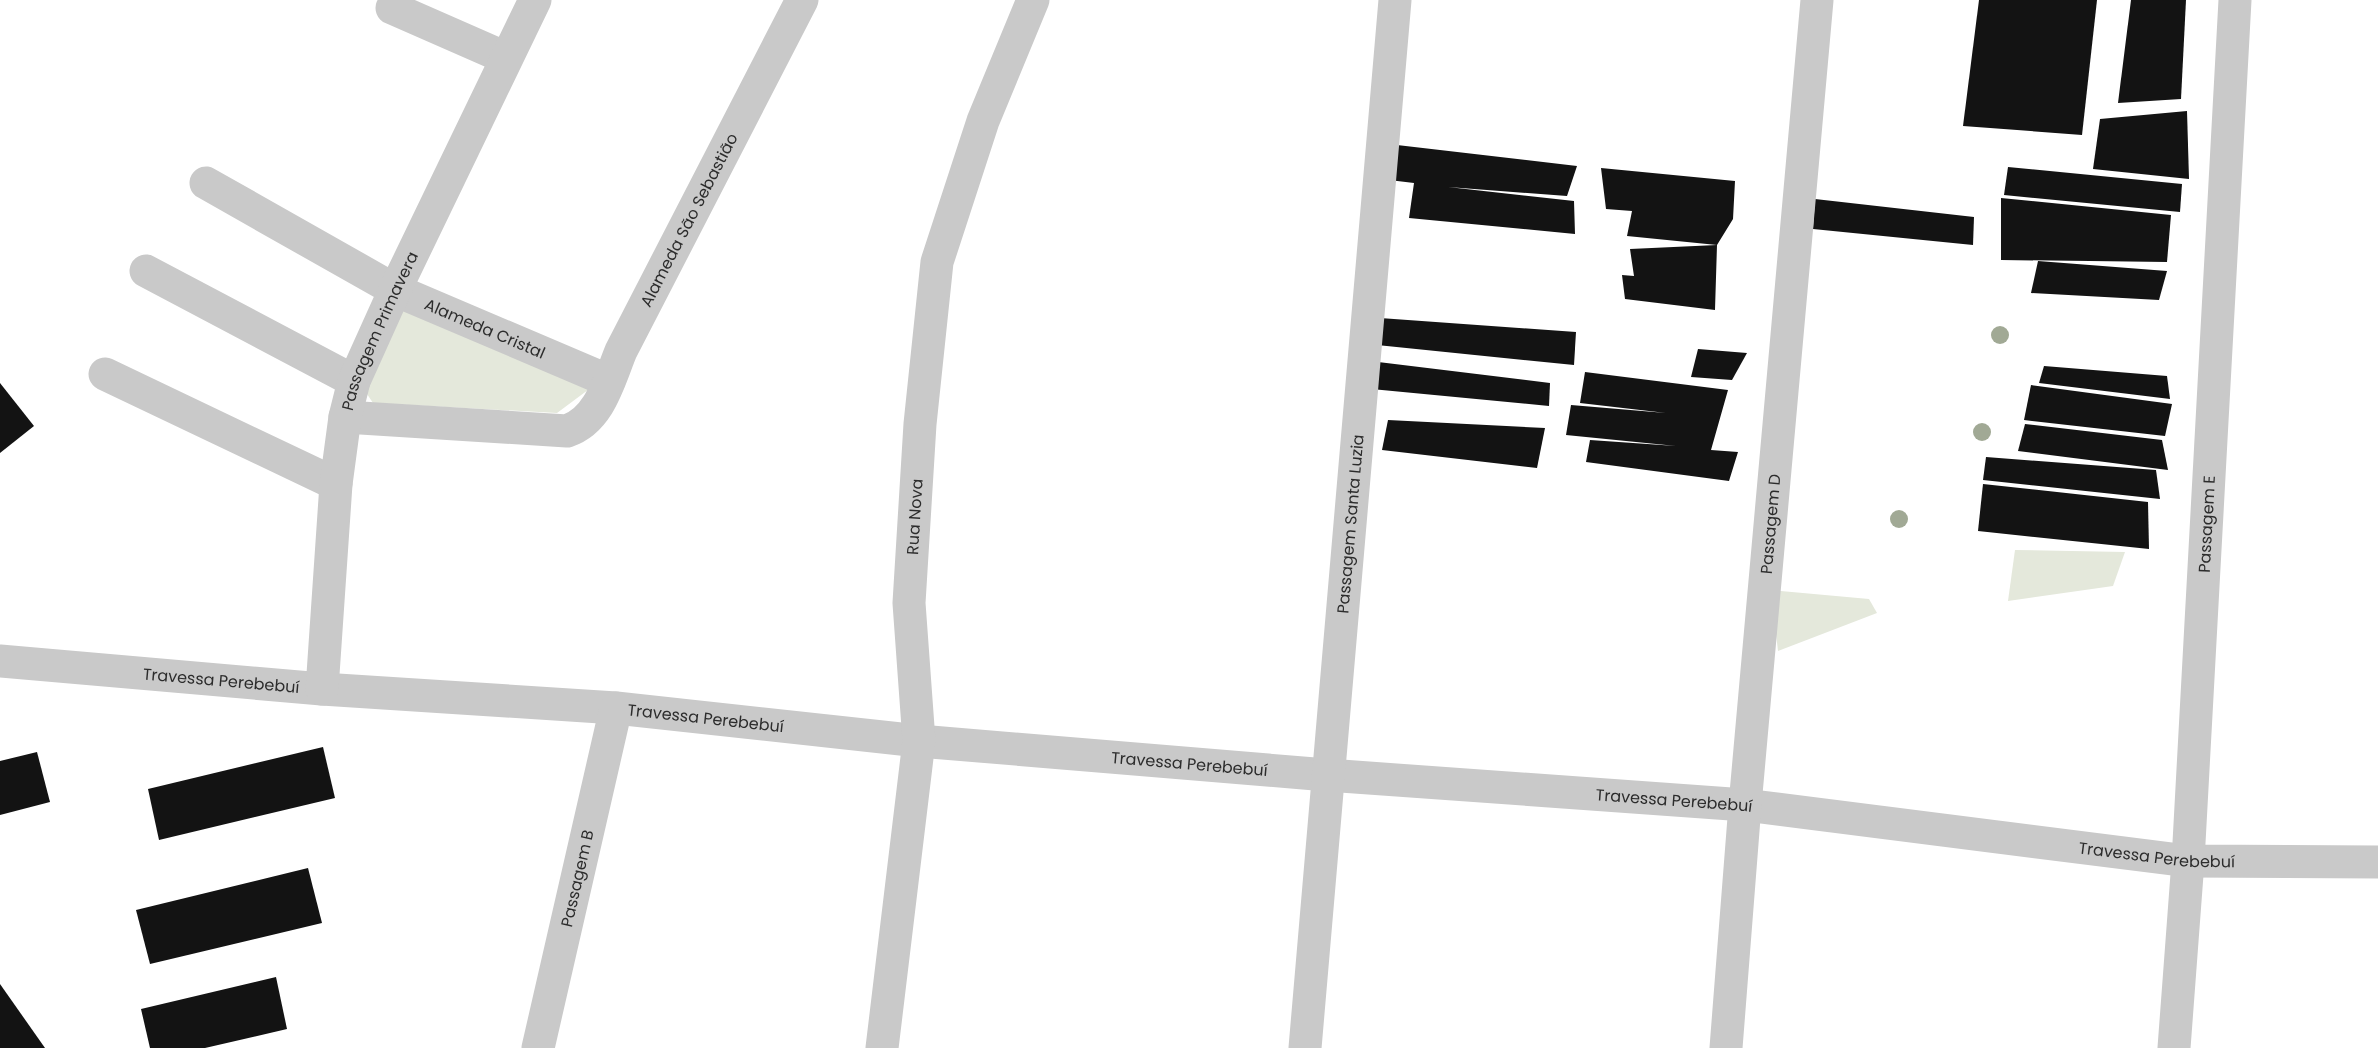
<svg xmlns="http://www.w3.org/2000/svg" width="2378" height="1048" font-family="Poppins,sans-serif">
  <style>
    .green { fill: #e4e8db }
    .building { fill: #131313 }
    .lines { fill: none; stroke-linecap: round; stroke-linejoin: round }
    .minor { stroke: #c9c9c9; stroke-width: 33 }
    .tree { fill: #a1a995 }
    .labels { text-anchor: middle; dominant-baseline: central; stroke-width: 6; stroke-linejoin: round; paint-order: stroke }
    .street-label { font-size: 16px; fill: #2c2c2c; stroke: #fff }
  </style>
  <rect width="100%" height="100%" fill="#fff"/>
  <g class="green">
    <path d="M401,305L600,381L557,413L373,403L363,388Z"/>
    <path d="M2015,550L2125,552L2113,586L2008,601Z"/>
    <path d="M1771,590L1869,599L1877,613L1778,651Z"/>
  </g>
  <g class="building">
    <path d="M1979,0H2097L2082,135L1963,126Z"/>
    <path d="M2131,0H2186L2181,99L2118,103Z"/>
    <path d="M2187,111L2189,179L2093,169L2100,119Z"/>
    <path d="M1397,145L1577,166L1567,196L1448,187L1574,201L1575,234L1409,218L1414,183L1389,180Z"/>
    <path d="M2008,167L2182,184L2180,212L2004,195Z"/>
    <path d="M1601,168L1735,181L1733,219L1717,245L1627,236L1632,211L1606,209Z"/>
    <path d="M2001,198L2171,215L2167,262L2001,260Z"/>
    <path d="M1815,199L1974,217L1973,245L1813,229Z"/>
    <path d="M1717,245L1715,310L1625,299L1622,275L1634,276L1630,249Z"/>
    <path d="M2038,261L2167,271L2159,300L2031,293Z"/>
    <path d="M1380,318L1576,332L1574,365L1377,345Z"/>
    <path d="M1698,349L1747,353L1732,380L1691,377Z"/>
    <path d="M1370,361L1550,383L1549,406L1361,388Z"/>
    <path d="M2044,366L2167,376L2170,399L2039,383Z"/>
    <path d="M1585,372L1728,390L1711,450L1738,452L1729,481L1586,462L1590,440L1676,446L1566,435L1571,405L1666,413L1580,403Z"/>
    <path d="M0,383L34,426L0,453Z"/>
    <path d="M2031,385L2172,404L2165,436L2024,420Z"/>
    <path d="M1388,420L1545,428L1537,468L1382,450Z"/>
    <path d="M2025,424L2162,440L2168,470L2018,451Z"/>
    <path d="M1986,457L2156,470L2160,499L1983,480Z"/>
    <path d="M1983,484L2148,502L2149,549L1978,531Z"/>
    <path d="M323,747L335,798L159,840L148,789Z"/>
    <path d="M37,752L50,802L0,815V761Z"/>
    <path d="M308,868L322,923L150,964L136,910Z"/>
    <path d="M276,977L287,1029L205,1048H150L141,1009Z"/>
    <path d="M0,984L45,1048H0Z"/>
  </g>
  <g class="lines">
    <g class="minor">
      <path d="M392,8L506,58"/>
      <path id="s1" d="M206,183L395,290L609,381"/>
      <path d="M146,271L354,381"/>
      <path d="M105,374L336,484"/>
      <path id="s2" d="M345,417L567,431C600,420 609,380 621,351L802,0"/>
      <path id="s3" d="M0,661L322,689L616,708L919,741L1327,775L1745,805L2188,861L2378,862"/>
      <path id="s4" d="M322,689L336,484L345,417L354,381L395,290L535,0"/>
      <path id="s5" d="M538,1048L616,708"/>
      <path id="s6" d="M882,1048L919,741L909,603L920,424L937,262L983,121L1033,0"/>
      <path id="s7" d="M1305,1048L1395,0"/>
      <path id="s8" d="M1726,1048L1745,805L1817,0"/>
      <path id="s9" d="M2174,1048L2188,861L2235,0"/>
    </g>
  </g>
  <g class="tree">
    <circle cx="2000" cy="335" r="9"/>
    <circle cx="1982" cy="432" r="9"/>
    <circle cx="1899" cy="519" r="9"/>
  </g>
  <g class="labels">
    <g class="street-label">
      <text stroke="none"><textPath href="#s2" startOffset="470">Alameda São Sebastião</textPath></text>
      <text stroke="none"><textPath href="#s1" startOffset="315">Alameda Cristal</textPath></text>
      <text stroke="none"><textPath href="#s4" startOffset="366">Passagem Primavera</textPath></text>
      <text stroke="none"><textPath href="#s6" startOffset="534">Rua Nova</textPath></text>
      <text stroke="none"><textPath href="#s7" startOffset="526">Passagem Santa Luzia</textPath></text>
      <text stroke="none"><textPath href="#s8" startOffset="526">Passagem D</textPath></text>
      <text stroke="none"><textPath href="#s9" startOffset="525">Passagem E</textPath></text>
      <text stroke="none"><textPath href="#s3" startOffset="222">Travessa Perebebuí</textPath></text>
      <text stroke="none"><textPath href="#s3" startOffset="708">Travessa Perebebuí</textPath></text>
      <text stroke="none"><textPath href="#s3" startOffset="1194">Travessa Perebebuí</textPath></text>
      <text stroke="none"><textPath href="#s3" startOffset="1680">Travessa Perebebuí</textPath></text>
      <text stroke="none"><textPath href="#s3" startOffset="2166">Travessa Perebebuí</textPath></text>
      <text stroke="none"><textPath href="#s5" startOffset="174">Passagem B</textPath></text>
    </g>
  </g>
</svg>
